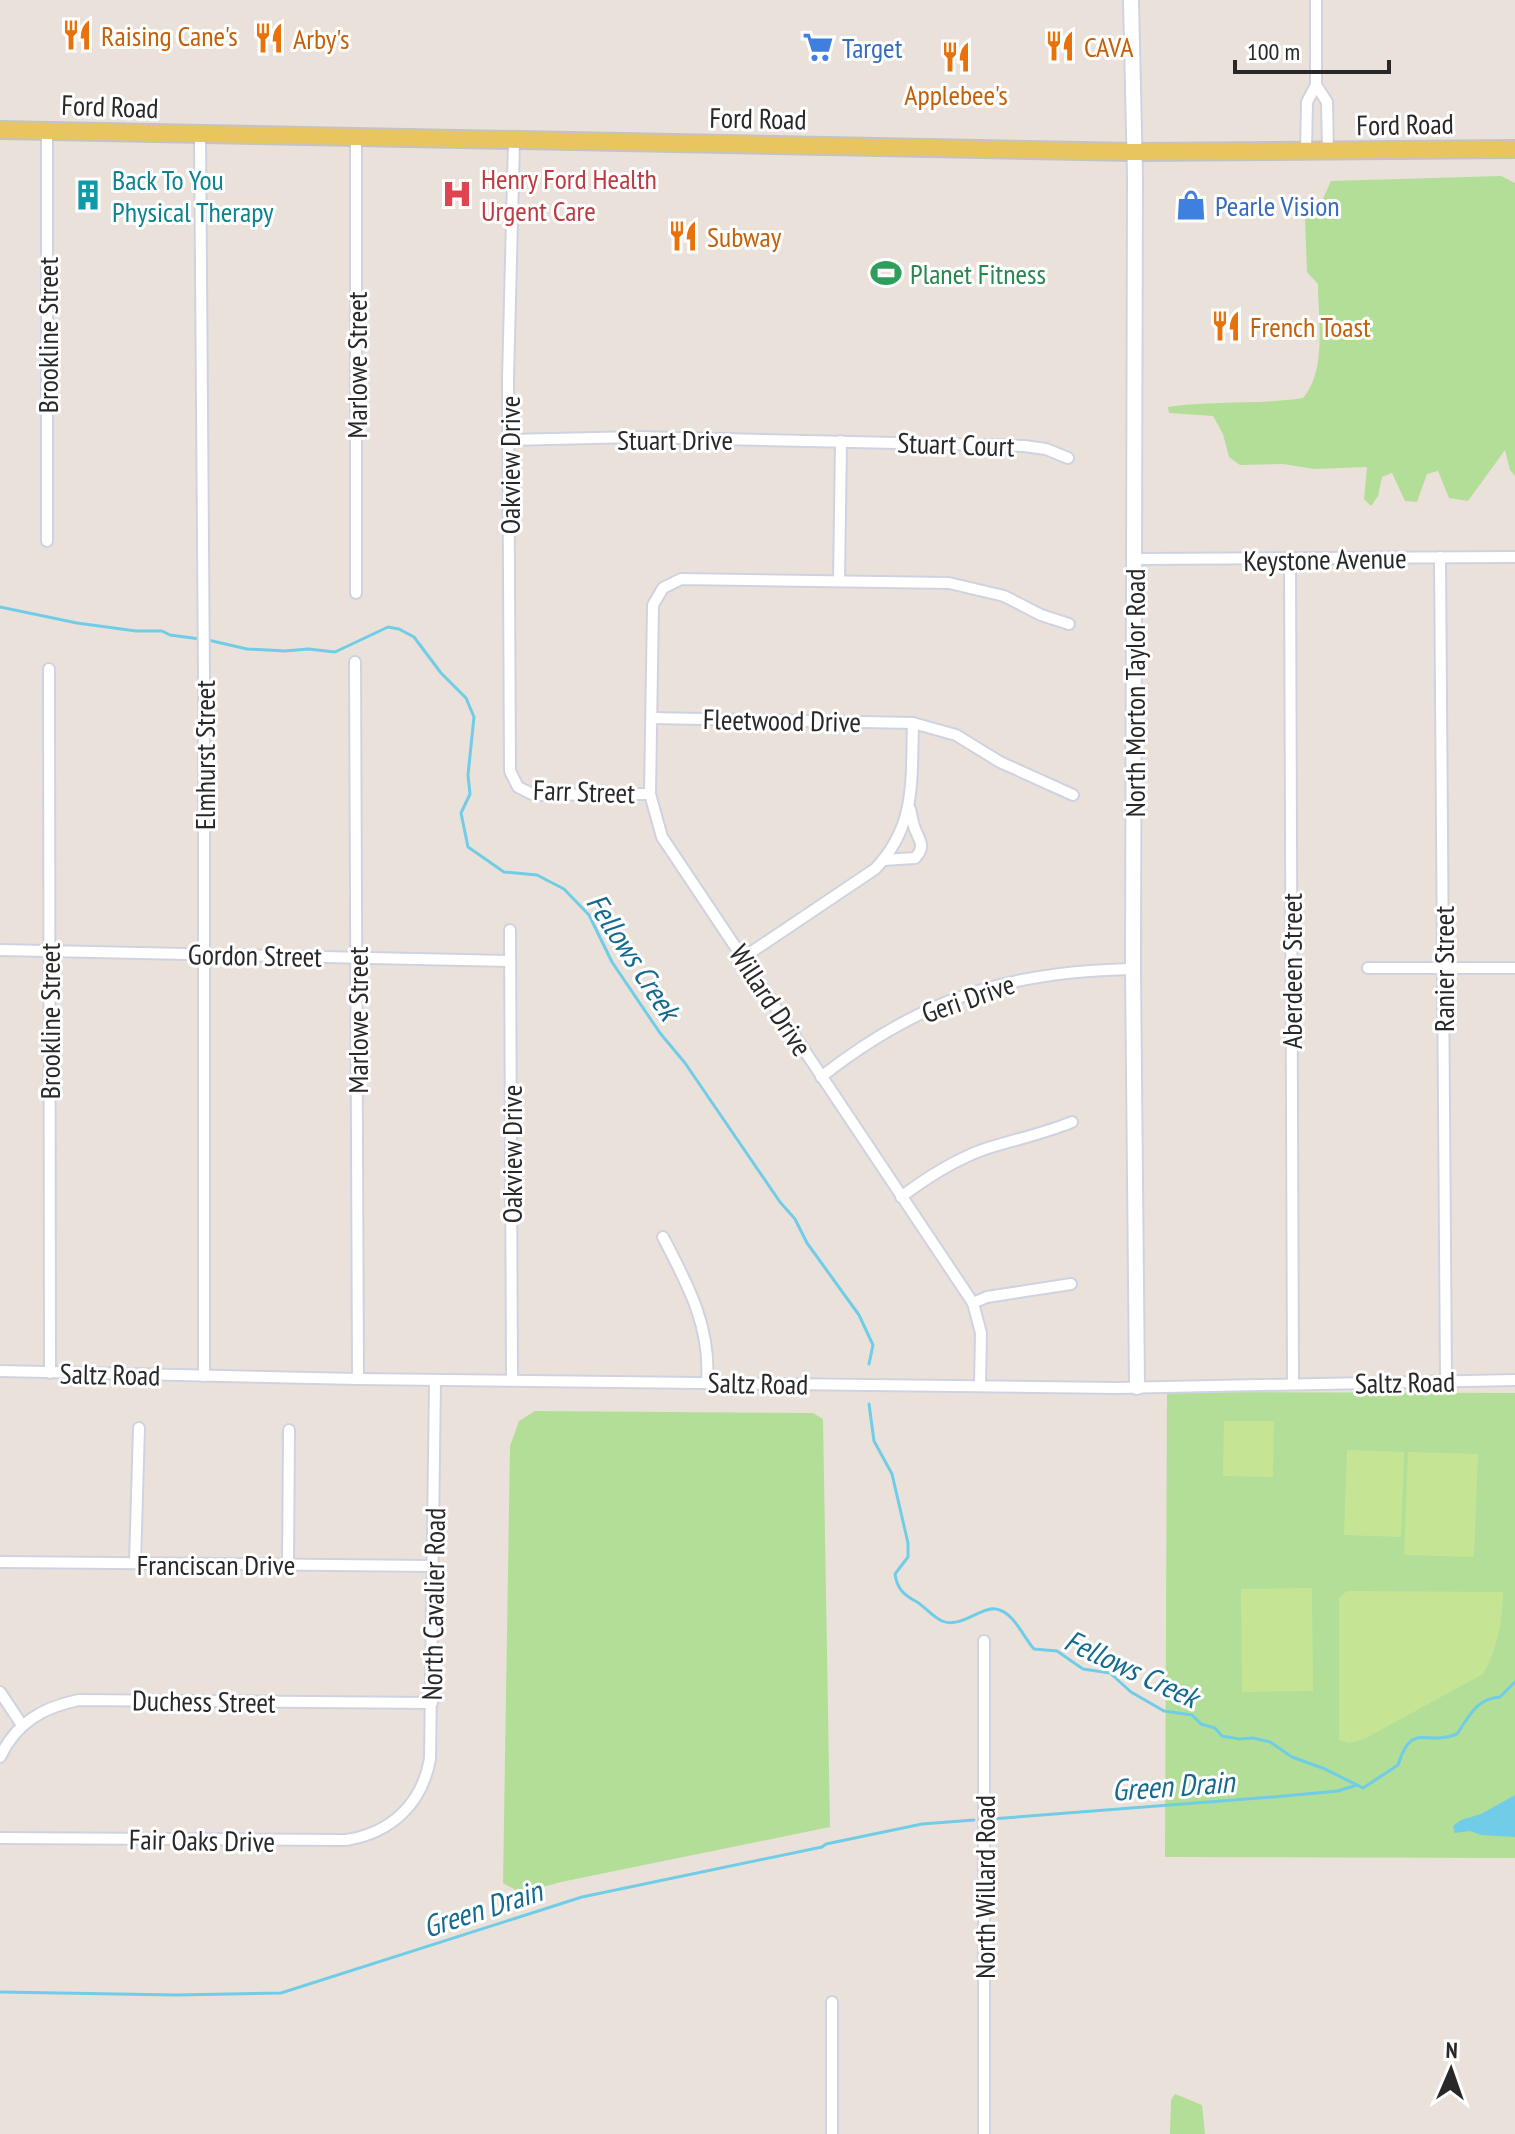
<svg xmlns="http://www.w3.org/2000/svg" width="1515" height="2134" font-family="'PT Sans Narrow',sans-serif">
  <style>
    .green { fill: #b2de98 }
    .pitch { fill: #c5e594 }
    .water { fill: #71cce8 }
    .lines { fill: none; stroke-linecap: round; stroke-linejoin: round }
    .stream { stroke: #71cce8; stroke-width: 3 }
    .street-casing { stroke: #cfd3e0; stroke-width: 14 }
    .secondary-casing { stroke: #cfd3e0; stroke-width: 18 }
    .primary-casing { stroke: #c3c3c3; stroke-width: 20 }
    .street { stroke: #fff; stroke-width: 10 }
    .secondary { stroke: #fff; stroke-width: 14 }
    .primary { stroke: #e9c560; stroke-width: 16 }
    .labels { text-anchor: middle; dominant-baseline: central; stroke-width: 6; stroke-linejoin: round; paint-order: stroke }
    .food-label { font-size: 28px; fill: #c56008; stroke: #fff; text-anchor: start }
    .shop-label { font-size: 28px; fill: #366cbe; stroke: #fff; text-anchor: start }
    .street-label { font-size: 28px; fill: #282828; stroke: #fff }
    .health-label { font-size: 28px; fill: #be3a42; stroke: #fff; text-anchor: start }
    .culture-label { font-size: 28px; fill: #0d838f; stroke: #fff; text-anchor: start }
    .leisure-label { font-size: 28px; fill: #27864d; stroke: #fff; text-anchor: start }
    .water-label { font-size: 30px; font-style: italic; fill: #136990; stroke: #fff }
  </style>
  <rect width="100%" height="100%" fill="#eae2da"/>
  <g class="green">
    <path d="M1501,176L1515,183V476L1510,470L1505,450L1468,501L1449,498L1438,471L1427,474L1417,502L1405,501L1392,473L1382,477L1378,496L1371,506L1364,499L1367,467L1314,469L1283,464L1240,465L1229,457L1223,434L1213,416L1169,413L1168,407C1213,400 1258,405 1303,398C1327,370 1318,320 1318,284L1307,272L1305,219L1317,212L1331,181Z"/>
    <path d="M1167,1392L1515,1393V1858L1165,1857Z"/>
    <path d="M535,1411L813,1413L823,1419L830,1827L561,1882L521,1893L503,1883L510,1446L519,1421Z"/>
    <path d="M1175,2094L1202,2105L1205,2134H1170L1171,2100Z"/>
  </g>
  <g class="pitch">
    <path d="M1224,1421H1274L1273,1477L1223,1476Z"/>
    <path d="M1347,1450L1404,1452L1401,1537L1344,1535Z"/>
    <path d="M1408,1452L1478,1454L1474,1557L1404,1555Z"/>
    <path d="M1312,1588L1313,1691L1242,1692L1241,1589Z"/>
    <path d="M1347,1591L1503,1592C1502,1622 1498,1647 1483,1674L1364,1739L1349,1743L1339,1740V1598Z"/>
  </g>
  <path class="water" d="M1515,1795V1837L1481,1835L1470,1831L1455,1833L1453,1826L1461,1820L1481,1814Z"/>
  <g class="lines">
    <g class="stream">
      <path d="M0,607L77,623L136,631H162L170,635L200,639"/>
      <path d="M208,640L247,649L285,651L308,649L335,652L388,627L399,629L414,637L441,673L466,698L474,717L468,775L470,794L461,813L468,847L504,872L537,875L564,889L589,915L612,962L660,1033L685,1063L780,1202L795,1219L807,1243L859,1315L873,1345L869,1364"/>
      <path d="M869,1404L874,1441L892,1474L908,1543V1557L895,1574C897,1589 904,1595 917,1602C925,1607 933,1617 942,1621C960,1629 982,1606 996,1609C1014,1612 1023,1637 1034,1649L1057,1651L1083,1669L1110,1673L1131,1692L1164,1711L1192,1715L1201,1724L1215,1728L1222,1736L1239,1739L1253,1738L1270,1742L1292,1757L1325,1769L1363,1788L1398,1765C1412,1720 1426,1747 1457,1734C1469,1717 1475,1699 1500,1697L1515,1682"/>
      <path d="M991,1819L1273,1797L1338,1791L1357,1785"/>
      <path d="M0,1992L176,1995L281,1993L582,1897L822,1847L826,1844L922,1824L974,1820"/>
    </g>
    <g class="street-casing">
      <g id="street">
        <path d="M1316,85V0"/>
        <path d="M47,130V541"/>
        <path d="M200,134L204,679V1376"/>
        <path d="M514,141L508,378L510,771L518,787L534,795L650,794"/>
        <path d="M1306,151L1307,102L1316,85L1327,102L1328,151"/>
        <path d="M508,440L636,437L1024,446L1046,449L1068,458"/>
        <path d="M1440,557L1446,1381"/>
        <path d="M1134,559L1515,557"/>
        <path d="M1290,559L1293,1384"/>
        <path d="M839,581L841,441"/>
        <path d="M356,593V137"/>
        <path d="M355,662L358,1379"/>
        <path d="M49,669L50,1373"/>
        <path d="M652,718L913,723L956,735L1000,762L1073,795"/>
        <path d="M883,860L915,858C926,846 920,842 915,829C912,822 912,816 910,809"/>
        <path d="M510,930L512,1379"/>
        <path d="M0,950L510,961"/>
        <path d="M744,957L875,869C917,825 911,780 913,723"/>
        <path d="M1368,968H1515"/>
        <path d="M821,1077C920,999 1008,971 1133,969"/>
        <path d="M901,1197C926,1178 953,1161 982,1150C1012,1140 1043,1134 1072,1122"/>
        <path d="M663,1237C688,1285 711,1327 707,1382"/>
        <path d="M973,1303L987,1297L1071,1284"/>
        <path d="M0,1371L358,1379L1116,1388L1515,1380"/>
        <path d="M980,1385L981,1333L973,1303L662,837L650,794L653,605L663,588L681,579L949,583L1004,596L1041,615L1069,624"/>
        <path d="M0,1562L433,1566"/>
        <path d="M135,1563L139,1428"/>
        <path d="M288,1564L289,1430"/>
        <path d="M984,1641V2134"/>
        <path d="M0,1692L22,1725"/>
        <path d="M0,1757C16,1723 43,1707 79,1700L432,1703"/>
        <path d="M0,1838L346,1840C391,1833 422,1804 430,1759L435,1380"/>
        <path d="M832,2134V2002"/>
      </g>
    </g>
    <g class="secondary-casing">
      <path id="secondary" d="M1131,0L1135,176L1133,969L1137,1387"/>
    </g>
    <g class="primary-casing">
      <path id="primary" d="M0,130L1134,152L1515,149"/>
    </g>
    <use href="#street" class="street"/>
    <use href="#secondary" class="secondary"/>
    <use href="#primary" class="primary"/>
  </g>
  <defs>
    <g id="restaurant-bare" transform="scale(2.4)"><path d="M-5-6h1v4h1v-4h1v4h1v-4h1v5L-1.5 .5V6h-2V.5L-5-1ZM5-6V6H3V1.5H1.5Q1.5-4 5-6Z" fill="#e8710a" stroke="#fff" stroke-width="2.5" paint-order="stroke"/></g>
    <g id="supermarket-bare" transform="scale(2.4)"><path d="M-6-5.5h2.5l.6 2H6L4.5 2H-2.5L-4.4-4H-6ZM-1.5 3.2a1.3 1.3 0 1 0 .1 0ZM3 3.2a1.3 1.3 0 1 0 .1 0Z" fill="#3f7fe0" stroke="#fff" stroke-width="2.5" paint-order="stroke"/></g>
    <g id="hospital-bare" transform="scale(2.4)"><path d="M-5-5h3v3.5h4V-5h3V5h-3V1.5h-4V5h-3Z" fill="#e0444e" stroke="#fff" stroke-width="2.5" paint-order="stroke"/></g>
    <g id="building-bare" transform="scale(2.4)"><path d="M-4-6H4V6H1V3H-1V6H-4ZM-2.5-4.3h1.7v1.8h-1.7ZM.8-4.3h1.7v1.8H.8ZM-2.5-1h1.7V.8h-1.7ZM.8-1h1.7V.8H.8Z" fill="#0f9aa8" stroke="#fff" stroke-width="2.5" paint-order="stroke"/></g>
    <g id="shop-bare" transform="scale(2.4)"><path d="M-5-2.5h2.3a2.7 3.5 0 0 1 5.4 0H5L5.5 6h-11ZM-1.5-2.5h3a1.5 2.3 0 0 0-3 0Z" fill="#3f7fe0" stroke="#fff" stroke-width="2.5" paint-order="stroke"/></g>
    <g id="stadium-bare" transform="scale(2.4)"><path d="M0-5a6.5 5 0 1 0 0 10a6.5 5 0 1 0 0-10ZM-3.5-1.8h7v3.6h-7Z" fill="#2e9e5b" stroke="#fff" stroke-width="2.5" paint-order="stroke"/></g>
  </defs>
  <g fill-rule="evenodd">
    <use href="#restaurant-bare" x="77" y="35"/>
    <use href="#restaurant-bare" x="269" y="38"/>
    <use href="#restaurant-bare" x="1060" y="46"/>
    <use href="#supermarket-bare" x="818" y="47"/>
    <use href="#restaurant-bare" x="956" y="57"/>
    <use href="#hospital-bare" x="457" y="194"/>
    <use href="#building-bare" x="88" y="195"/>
    <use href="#shop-bare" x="1191" y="205"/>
    <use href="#restaurant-bare" x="683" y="236"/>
    <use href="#stadium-bare" x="886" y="273"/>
    <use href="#restaurant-bare" x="1226" y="326"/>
  </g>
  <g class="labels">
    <g class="food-label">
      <text x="101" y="35">Raising Cane's</text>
      <text x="293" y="38">Arby's</text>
      <text x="1084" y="46">CAVA</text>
      <text x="956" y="94" text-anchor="middle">Applebee's</text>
      <text x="707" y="236">Subway</text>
      <text x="1250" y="326">French Toast</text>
    </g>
    <g class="shop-label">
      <text x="842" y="47">Target</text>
      <text x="1215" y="205">Pearle Vision</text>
    </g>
    <g class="street-label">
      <text transform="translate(110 106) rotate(2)">Ford Road</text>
      <text transform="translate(758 118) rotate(1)">Ford Road</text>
      <text transform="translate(1405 124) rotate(-1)">Ford Road</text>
      <text transform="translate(47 335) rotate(-90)">Brookline Street</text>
      <text transform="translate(356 365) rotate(-90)">Marlowe Street</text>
      <text x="675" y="439">Stuart Drive</text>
      <text transform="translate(956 444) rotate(2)">Stuart Court</text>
      <text transform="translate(509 465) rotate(-90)">Oakview Drive</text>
      <text transform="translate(1325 559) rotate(-1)">Keystone Avenue</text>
      <text transform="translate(1134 693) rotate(-90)">North Morton Taylor Road</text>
      <text transform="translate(782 720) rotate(1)">Fleetwood Drive</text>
      <text transform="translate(204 755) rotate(-90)">Elmhurst Street</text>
      <text transform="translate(584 791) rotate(2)">Farr Street</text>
      <text transform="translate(255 955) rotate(1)">Gordon Street</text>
      <text transform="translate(1443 969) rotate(-90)">Ranier Street</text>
      <text transform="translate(1291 971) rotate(-90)">Aberdeen Street</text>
      <text transform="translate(968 998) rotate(-19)">Geri Drive</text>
      <text transform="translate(771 1000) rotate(57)">Willard Drive</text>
      <text transform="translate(357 1020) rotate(-90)">Marlowe Street</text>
      <text transform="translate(49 1021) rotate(-90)">Brookline Street</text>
      <text transform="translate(511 1154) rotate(-90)">Oakview Drive</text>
      <text transform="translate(110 1374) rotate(1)">Saltz Road</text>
      <text transform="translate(1405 1382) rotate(-1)">Saltz Road</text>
      <text transform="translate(758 1383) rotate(1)">Saltz Road</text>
      <text x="216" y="1564">Franciscan Drive</text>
      <text transform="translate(433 1604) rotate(-89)">North Cavalier Road</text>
      <text transform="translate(204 1701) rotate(1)">Duchess Street</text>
      <text transform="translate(202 1840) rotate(1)">Fair Oaks Drive</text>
      <text transform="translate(984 1887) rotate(-90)">North Willard Road</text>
    </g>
    <g class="health-label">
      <text x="481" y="178">Henry Ford Health<tspan x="481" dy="32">Urgent Care</tspan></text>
    </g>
    <g class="culture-label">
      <text x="112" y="179">Back To You<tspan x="112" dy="32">Physical Therapy</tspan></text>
    </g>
    <g class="leisure-label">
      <text x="910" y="273">Planet Fitness</text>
    </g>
    <g class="water-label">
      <text transform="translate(634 956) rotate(57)">Fellows Creek</text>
      <text transform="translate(1132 1668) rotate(25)">Fellows Creek</text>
      <text transform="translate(1173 1785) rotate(-4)">Green Drain</text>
      <text transform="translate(482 1908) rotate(-18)">Green Drain</text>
    </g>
  </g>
  <g transform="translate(1451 2070) rotate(2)" stroke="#ffffff" stroke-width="6" paint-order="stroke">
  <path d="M0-6L14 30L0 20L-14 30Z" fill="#282828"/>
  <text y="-12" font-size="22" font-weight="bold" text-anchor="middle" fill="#282828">N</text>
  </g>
  <path d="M1235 60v12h154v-12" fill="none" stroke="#282828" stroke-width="4"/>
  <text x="1247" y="60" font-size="24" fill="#282828" stroke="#ffffff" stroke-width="6" paint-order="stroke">100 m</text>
</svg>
